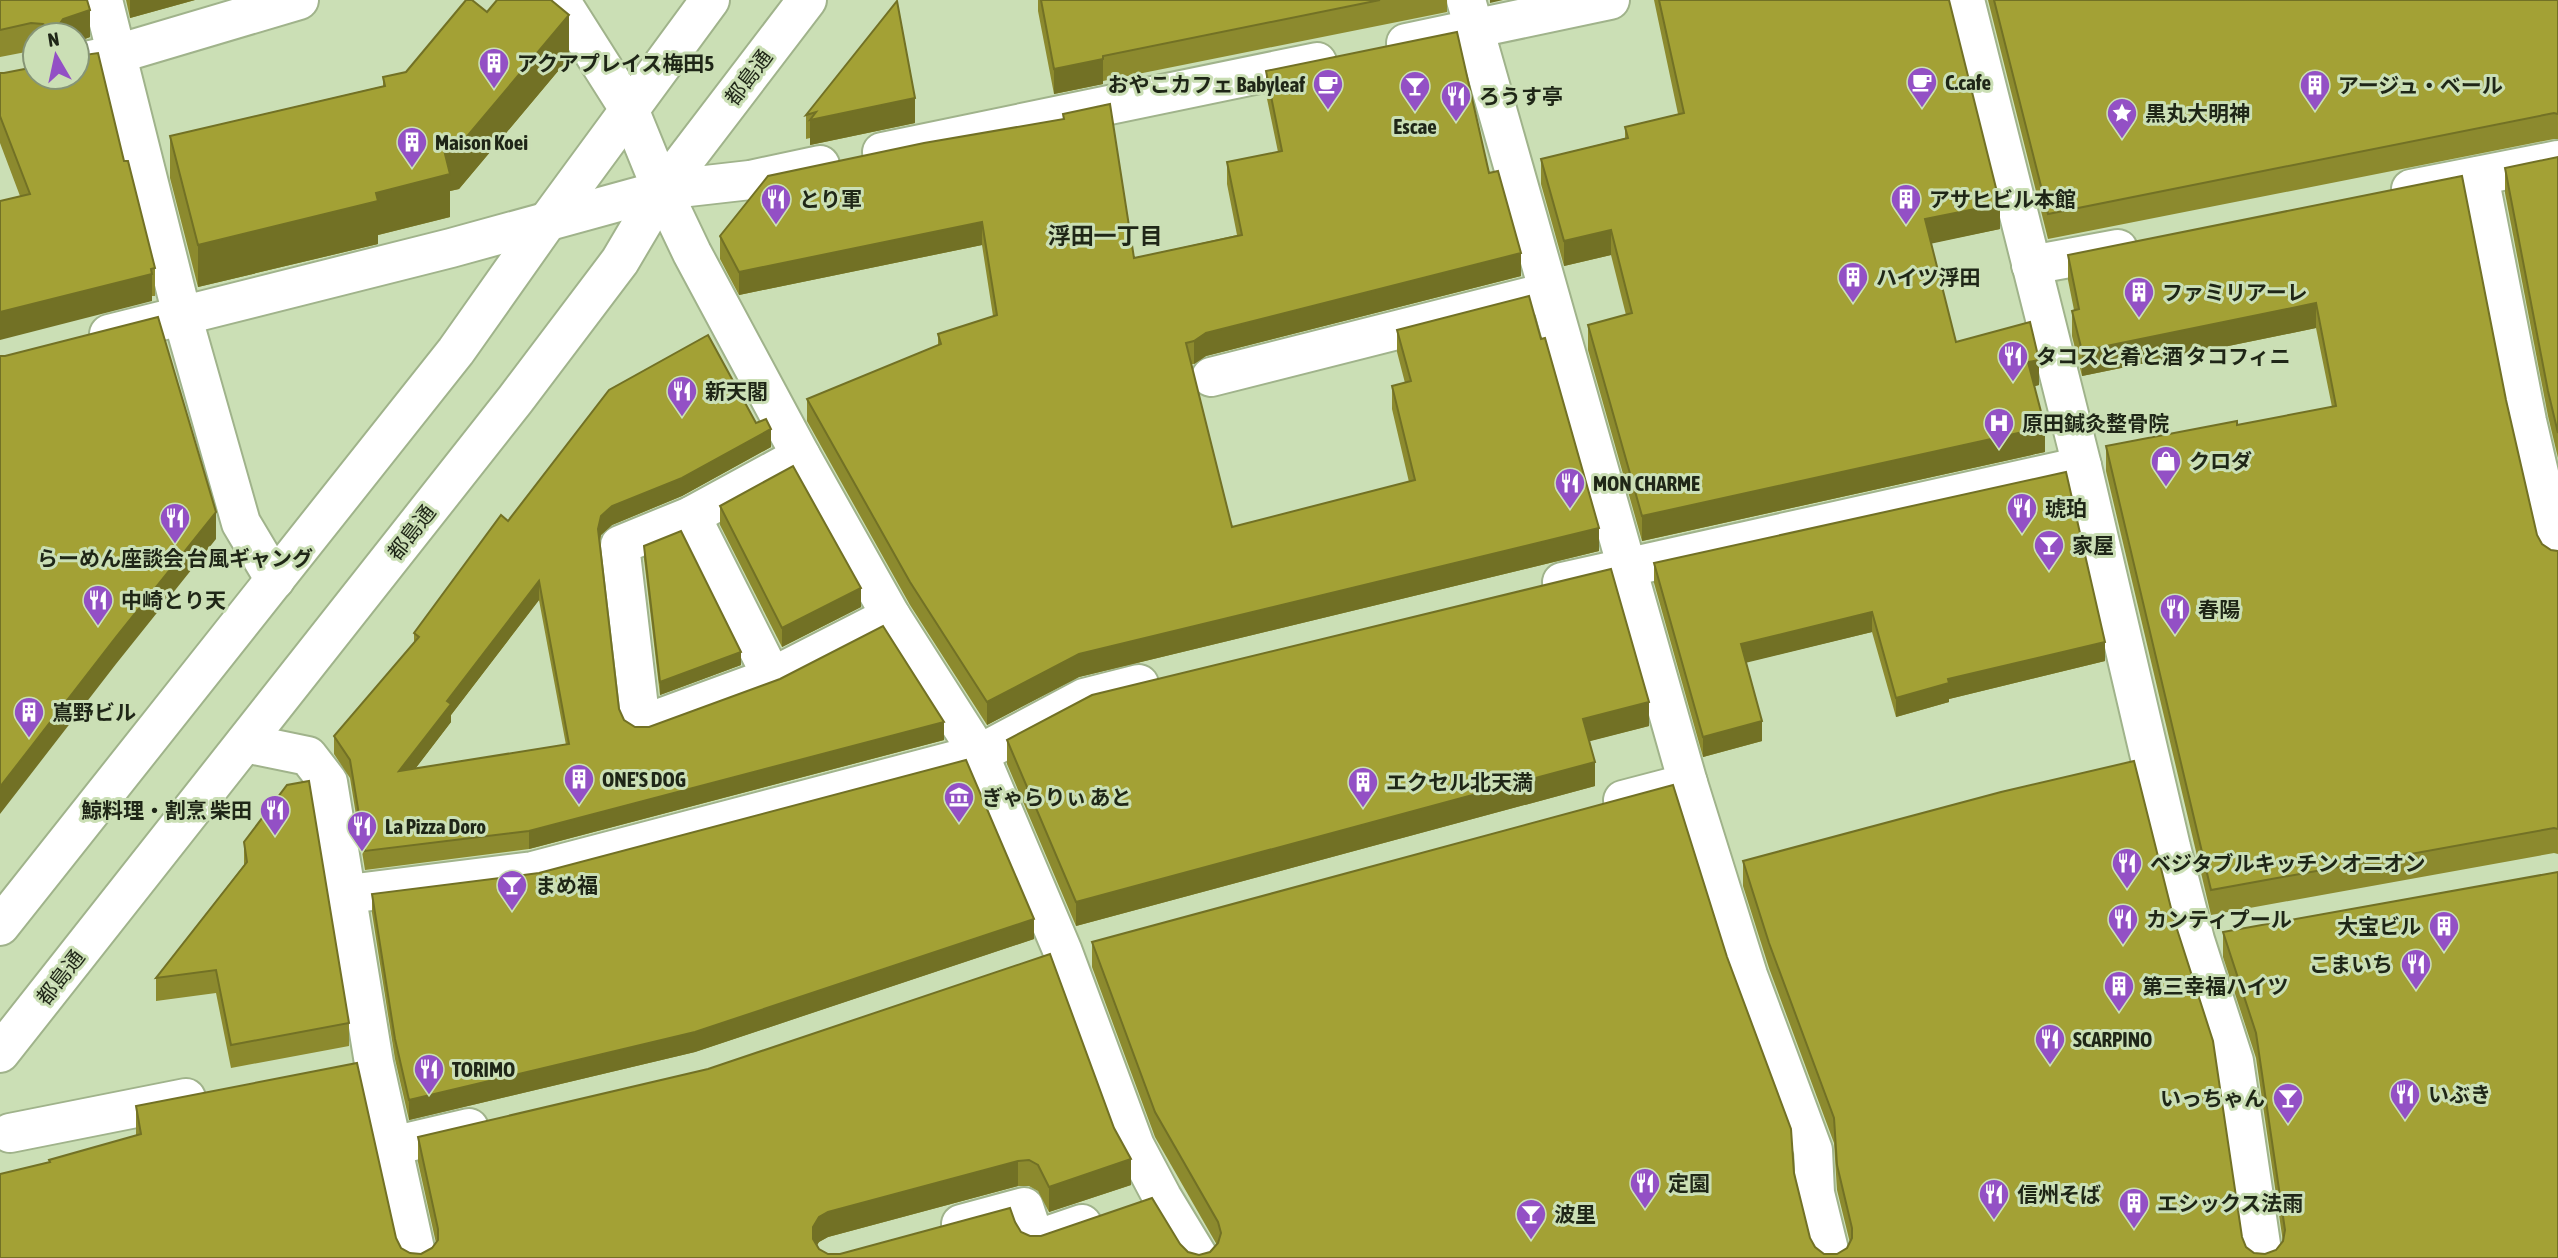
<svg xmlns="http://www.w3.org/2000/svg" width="2558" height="1258" font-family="'Asap Condensed','Noto Sans JP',sans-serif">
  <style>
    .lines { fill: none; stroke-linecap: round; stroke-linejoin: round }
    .minor-casing { stroke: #a0b38b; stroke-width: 42 }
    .major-casing { stroke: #a0b38b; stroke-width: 42 }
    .minor { stroke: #fff; stroke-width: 38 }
    .major { stroke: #fff; stroke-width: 38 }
    .wall { fill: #8c8a2e; fill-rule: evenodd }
    .shaded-wall { fill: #727125 }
    .building { fill: #a3a135; stroke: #727125; stroke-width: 2; fill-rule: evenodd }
    .labels { text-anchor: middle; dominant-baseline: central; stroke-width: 6; stroke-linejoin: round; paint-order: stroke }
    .poi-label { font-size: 21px; font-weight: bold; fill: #1f2617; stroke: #cbdfb5; text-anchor: start }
    .street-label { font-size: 21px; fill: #1f2617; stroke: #cbdfb5 }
    .neighbourhood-label { font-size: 23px; font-weight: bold; fill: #1f2617; stroke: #cbdfb5 }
  </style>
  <rect width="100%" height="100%" fill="#cbdfb5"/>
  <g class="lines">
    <g class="minor-casing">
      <g id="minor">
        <path d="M103,0L182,315L241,523L275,580"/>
        <path d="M560,0L629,109L662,190L692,253L801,456L891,616L979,754L1063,952L1135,1146L1162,1197L1199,1258"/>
        <path d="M1466,0L1688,783L1748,975L1813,1150L1815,1193L1831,1258"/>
        <path d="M1965,0L2082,466L2171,847L2195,940L2234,1061L2263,1258"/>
        <path d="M1406,43L1610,0"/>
        <path d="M77,63L117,54L299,0"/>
        <path d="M882,152L1317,62"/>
        <path d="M2479,176L2527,421L2558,555"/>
        <path d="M2411,189L2558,160"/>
        <path d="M2031,265L2118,249"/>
        <path d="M109,334L451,248L662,190L750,180L820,165"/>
        <path d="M1211,377L1547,292"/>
        <path d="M801,456L691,516L620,545L641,725L772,677L891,616"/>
        <path d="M691,516L772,677"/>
        <path d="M1562,582L2082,466"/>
        <path d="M245,743L308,756L328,782L374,1063L417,1258"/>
        <path d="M1623,800L1688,783"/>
        <path d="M348,894L533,871L979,754L1084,698L1139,684"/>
        <path d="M10,1133L186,1098"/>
        <path d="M392,1146L469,1128"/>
        <path d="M961,1224L1024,1207L1035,1240L1082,1224"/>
      </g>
    </g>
    <g class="major-casing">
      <g id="major">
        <path d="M0,926L456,351L547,222L710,0"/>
        <path d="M0,1053L515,400L620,261L662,190L807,0"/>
      </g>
    </g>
    <use href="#minor" class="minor"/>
    <use href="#major" class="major"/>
  </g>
  <g class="wall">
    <path d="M0,0L90,37L77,42V35H35V51H31L0,57Z"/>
    <path d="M126,0H195L130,18Z"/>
    <path d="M1038,0H1447V12L1103,81V84L1054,94L1038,11Z"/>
    <path d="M1654,0H1949L2000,229L1931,243L1956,342L2039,385L2034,386L2045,452L1642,541L1588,350V325L1626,315L1611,255L1564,266L1541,184V159L1625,138V127L1678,114Z"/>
    <path d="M1988,0H2558V139H2554L2048,239Z"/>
    <path d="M897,1L915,123L810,145V138L806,139V115Z"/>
    <path d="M487,12L569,58L459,189L450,191V217L378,235V244L198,287L170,178V136L383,86V77L406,72Z"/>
    <path d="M1266,71L1489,173L1521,276L1206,356L1194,364H1191L1232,527L1409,482L1392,409V386L1405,383L1397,352V330L1599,551L1079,677L987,725L910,605L807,421V399L938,346V334L993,316L982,245L739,295L720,259V236L1063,119V114L1134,258L1237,235L1227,184V162L1278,152L1266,94Z"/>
    <path d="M0,73L124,161L155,268V296H152V301L20,196L0,143Z"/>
    <path d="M2558,157V458L2548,416L2505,193V168Z"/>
    <path d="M2462,176L2506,400L2537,535L2542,544L2551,550L2558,551V854L2554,853L2211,915L2106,471V446L2237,425L2332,407L2316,328L2082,376L2072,336V311L2074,310L2068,280V255Z"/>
    <path d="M756,423L771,447L682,496L612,525L601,535L600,541L619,709L624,720L635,727L944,740L529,849L365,870L350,778L334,754V736L414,643V633L508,521ZM539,600L566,745L415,769L451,722V715Z"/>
    <path d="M720,506L861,607L782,647L720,525Z"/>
    <path d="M644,546L741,665L660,695L644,559Z"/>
    <path d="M1654,563L2105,661L1949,699V702L1896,717L1872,632L1746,662L1762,741L1703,757L1654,583Z"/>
    <path d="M1649,726L1589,741L1595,786L1076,926L1007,764V740Z"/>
    <path d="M244,842L349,1023V1046L231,1068L216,993L156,1001V978L244,865Z"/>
    <path d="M1743,861L2242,1237L2246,1247L2254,1253L2265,1254L2276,1250L2283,1242L2256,1058L2223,957V932L2558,1258H0L136,1135V1106L396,1238L401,1248L410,1253L421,1254L432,1248L436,1243L418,1162V1137L708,1069L1131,1185L1049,1212L1038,1191L1029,1186H1018L828,1237L819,1242L817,1245L819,1249L828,1254H840L1015,1222L1021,1232L1030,1236L1180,1244L1188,1252L1199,1255L1210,1252L1217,1245L1155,1137L1092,967V942L1794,1173L1810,1238L1815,1247L1824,1254H1837L1847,1248L1850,1243L1837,1190L1834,1143L1769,968L1743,886Z"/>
    <path d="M372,894L1034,939L695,1052L409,1120L395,1059L372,913Z"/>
  </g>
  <g class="shaded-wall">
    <path d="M130,0H195L130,18Z"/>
    <path d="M1490,0H1503L1490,3Z"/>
    <path d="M90,10V37L77,42V35H56V29L63,19Z"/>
    <path d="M569,15V58L459,189L450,191V217L378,235V244L198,287V245L376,193L444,150Z"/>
    <path d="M1103,59V84L1054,94V69Z"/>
    <path d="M915,98V123L810,145V120Z"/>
    <path d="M2000,204V229L1925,245V219Z"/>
    <path d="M982,222V245L739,295V272Z"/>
    <path d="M1611,230V255L1564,266V241Z"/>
    <path d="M1521,253V276L1206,356L1194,364V341L1206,333Z"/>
    <path d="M152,274V301L0,340V312Z"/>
    <path d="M2316,303V328L2082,376V351Z"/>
    <path d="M2039,360V385L2028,388V362Z"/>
    <path d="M2045,427V452L1642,541V516Z"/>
    <path d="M771,429V447L682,496L612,525L601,535L598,548V529L601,516L612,506Z"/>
    <path d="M216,512V539L116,664L0,814V787L116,637Z"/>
    <path d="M1599,528V551L1079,677L987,725V702L1079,654Z"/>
    <path d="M539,581V600L451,715V722L399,790V771L447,701Z"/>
    <path d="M861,588V607L782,647V628Z"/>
    <path d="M1872,612V632L1741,664V644Z"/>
    <path d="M2105,642V661L1949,699V702L1896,717V698L1948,679Z"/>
    <path d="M741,652V665L660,695V682Z"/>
    <path d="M1649,702V726L1583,743V719Z"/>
    <path d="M1762,721V741L1703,757V737Z"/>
    <path d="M944,722V740L529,849V831Z"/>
    <path d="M1595,762V786L1076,926V902Z"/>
    <path d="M1034,919V939L695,1052L409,1120V1100Z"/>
    <path d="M1131,1159V1185L1049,1212V1187Z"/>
    <path d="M1018,1161V1186L828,1237L819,1242L813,1252V1227L819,1217L828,1212Z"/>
  </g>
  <g class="building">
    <path d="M0,0H87L90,10L63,19L56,29V35H54L51,30L43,24L31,23L0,30Z"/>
    <path d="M466,0H472L487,12L497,0H551L569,15L459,146L444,150L450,174L376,193L378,201L198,245L170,136L385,86L383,77L406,72Z"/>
    <path d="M1041,0H1380L1103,56V59L1054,69Z"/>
    <path d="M1659,0H1949L2000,204L1925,219L1956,342L2030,322L2039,360L2028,362L2045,427L1642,516L1588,325L1632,313L1611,230L1564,241L1541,159L1628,138L1625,127L1684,113Z"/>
    <path d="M1994,0H2558V114L2554,113L2048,214Z"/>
    <path d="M897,1L915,98L810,120L816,112L806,115Z"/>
    <path d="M1457,32L1489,173L1498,171L1521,253L1206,333L1194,341L1186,343L1232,527L1415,480L1392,386L1411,381L1397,330L1529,296L1541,339L1545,338L1599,528L1079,654L987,702L910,582L807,399L941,344L938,334L997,315L982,222L739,272L720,236L768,176L924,143L1064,119L1063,114L1110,104L1134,258L1242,235L1227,162L1282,151L1266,71Z"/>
    <path d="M98,53L124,161H128L155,268L151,269L152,274L0,312V201L30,194L0,116V73H4L35,67V77H77V56Z"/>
    <path d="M2558,157V433L2548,391L2505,168Z"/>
    <path d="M2462,176L2506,400L2537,535L2542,544L2551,550L2558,551V829L2554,828L2211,890L2106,446L2237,421V425L2336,406L2316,303L2082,351L2072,311L2079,309L2068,255Z"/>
    <path d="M158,317L216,512L116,637L0,787V356H5Z"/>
    <path d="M708,335L756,423L766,419L771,429L682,478L612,506L601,516L598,529L619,709L624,720L635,727H649L780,679L883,626L944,722L529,831L365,851L350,760L334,736L419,637L414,633L501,515L508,521L609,390ZM539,581L569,744L399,771L451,704L447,701Z"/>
    <path d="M793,466L861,588L782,628L720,506Z"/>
    <path d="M2066,472L2105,642L1948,679L1949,683L1896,698L1872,612L1741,644L1762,721L1703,737L1654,563Z"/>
    <path d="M681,531L741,652L660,682L644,546Z"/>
    <path d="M1611,569L1649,702L1583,719L1595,762L1076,902L1007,740L1092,695Z"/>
    <path d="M966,760L1034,919L695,1032L409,1100L395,1039L372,894L539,873Z"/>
    <path d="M2134,761L2174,920L2213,1041L2242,1237L2246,1247L2254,1253L2265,1254L2276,1250L2283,1241L2285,1230L2256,1033L2223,932L2558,872V1258H0V1174L50,1162L49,1160L141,1134L136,1106L357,1063L396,1238L401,1248L410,1253L421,1254L432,1248L438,1240V1229L418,1137L708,1069L1050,954L1114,1128L1131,1159L1049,1187L1038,1165L1029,1160L1018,1161L828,1212L819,1217L813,1227V1239L819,1249L828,1254H840L1010,1208L1015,1222L1021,1232L1030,1236H1041L1152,1198L1180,1244L1188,1252L1199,1255L1210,1252L1218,1243L1221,1233L1218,1222L1155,1112L1092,942L1673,785L1727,957L1791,1129L1794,1173L1810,1238L1815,1247L1824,1254H1837L1847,1248L1852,1238V1228L1837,1165L1834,1118L1769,943L1743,861L2001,792Z"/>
    <path d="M309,781L349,1023L231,1045L216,970L156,978L247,862L244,842L287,785Z"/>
  </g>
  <defs>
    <g id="building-pin" transform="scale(1.575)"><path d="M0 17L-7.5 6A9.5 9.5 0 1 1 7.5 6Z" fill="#9350c5" stroke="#cbdfb5"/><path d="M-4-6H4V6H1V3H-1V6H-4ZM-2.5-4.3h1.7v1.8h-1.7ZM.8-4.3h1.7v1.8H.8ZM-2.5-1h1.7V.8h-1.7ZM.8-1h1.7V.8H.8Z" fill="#fff"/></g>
    <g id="cafe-pin" transform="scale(1.575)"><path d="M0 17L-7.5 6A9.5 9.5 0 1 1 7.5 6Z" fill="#9350c5" stroke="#cbdfb5"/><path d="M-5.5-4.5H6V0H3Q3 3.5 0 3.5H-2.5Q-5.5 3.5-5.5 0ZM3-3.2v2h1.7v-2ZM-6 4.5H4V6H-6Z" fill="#fff"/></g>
    <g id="bar-pin" transform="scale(1.575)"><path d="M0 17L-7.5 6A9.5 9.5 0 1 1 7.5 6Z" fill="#9350c5" stroke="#cbdfb5"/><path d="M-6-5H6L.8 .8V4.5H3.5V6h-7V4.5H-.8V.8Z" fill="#fff"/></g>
    <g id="restaurant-pin" transform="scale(1.575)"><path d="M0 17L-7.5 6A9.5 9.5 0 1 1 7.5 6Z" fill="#9350c5" stroke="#cbdfb5"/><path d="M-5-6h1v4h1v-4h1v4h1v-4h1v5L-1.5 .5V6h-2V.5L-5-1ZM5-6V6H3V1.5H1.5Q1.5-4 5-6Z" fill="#fff"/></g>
    <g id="sight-pin" transform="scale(1.575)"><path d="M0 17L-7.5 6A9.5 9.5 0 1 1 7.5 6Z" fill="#9350c5" stroke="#cbdfb5"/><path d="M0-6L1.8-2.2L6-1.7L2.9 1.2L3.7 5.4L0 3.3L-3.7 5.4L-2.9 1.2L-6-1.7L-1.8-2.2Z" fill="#fff"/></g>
    <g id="hospital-pin" transform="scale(1.575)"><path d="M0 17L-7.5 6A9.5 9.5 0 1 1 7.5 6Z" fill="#9350c5" stroke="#cbdfb5"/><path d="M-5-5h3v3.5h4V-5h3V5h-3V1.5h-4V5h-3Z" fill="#fff"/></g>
    <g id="shop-pin" transform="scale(1.575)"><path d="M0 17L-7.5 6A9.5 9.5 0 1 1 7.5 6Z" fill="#9350c5" stroke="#cbdfb5"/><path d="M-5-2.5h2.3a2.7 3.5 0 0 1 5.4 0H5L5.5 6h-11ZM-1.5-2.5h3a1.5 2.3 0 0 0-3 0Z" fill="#fff"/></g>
    <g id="museum-pin" transform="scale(1.575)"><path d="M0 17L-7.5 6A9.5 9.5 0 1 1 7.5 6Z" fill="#9350c5" stroke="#cbdfb5"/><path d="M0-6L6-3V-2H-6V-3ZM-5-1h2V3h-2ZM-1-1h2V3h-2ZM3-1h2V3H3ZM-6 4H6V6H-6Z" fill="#fff"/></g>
  </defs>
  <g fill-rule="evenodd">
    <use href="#building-pin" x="494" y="63"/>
    <use href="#cafe-pin" x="1922" y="82"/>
    <use href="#cafe-pin" x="1328" y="84"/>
    <use href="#building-pin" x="2315" y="85"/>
    <use href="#bar-pin" x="1415" y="86"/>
    <use href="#restaurant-pin" x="1456" y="96"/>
    <use href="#sight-pin" x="2122" y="113"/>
    <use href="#building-pin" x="412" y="142"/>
    <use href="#restaurant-pin" x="776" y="199"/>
    <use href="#building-pin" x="1906" y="199"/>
    <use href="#building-pin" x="1853" y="277"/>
    <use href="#building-pin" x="2139" y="292"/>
    <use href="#restaurant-pin" x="2013" y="356"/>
    <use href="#restaurant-pin" x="682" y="391"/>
    <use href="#hospital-pin" x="1999" y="423"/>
    <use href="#shop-pin" x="2166" y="461"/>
    <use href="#restaurant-pin" x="1570" y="483"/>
    <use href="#restaurant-pin" x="2022" y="508"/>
    <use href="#restaurant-pin" x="175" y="518"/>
    <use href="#bar-pin" x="2049" y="545"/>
    <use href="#restaurant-pin" x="98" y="600"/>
    <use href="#restaurant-pin" x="2175" y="609"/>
    <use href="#building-pin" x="29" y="712"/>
    <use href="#building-pin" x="579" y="779"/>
    <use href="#building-pin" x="1363" y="782"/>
    <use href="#museum-pin" x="959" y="797"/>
    <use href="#restaurant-pin" x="275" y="810"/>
    <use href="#restaurant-pin" x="362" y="826"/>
    <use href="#restaurant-pin" x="2127" y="863"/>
    <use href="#bar-pin" x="512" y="885"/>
    <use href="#restaurant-pin" x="2123" y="919"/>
    <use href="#building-pin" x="2444" y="926"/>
    <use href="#restaurant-pin" x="2416" y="964"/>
    <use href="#building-pin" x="2119" y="986"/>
    <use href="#restaurant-pin" x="2050" y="1039"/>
    <use href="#restaurant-pin" x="429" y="1069"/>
    <use href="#restaurant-pin" x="2405" y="1094"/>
    <use href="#bar-pin" x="2288" y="1098"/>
    <use href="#restaurant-pin" x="1645" y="1183"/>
    <use href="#restaurant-pin" x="1994" y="1194"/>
    <use href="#building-pin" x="2134" y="1203"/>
    <use href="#bar-pin" x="1531" y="1214"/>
  </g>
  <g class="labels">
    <g class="poi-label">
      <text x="517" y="63">アクアプレイス梅田5</text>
      <text x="1945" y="82">C.cafe</text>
      <text x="1305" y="84" text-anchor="end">おやこカフェ Babyleaf</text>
      <text x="2338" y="85">アージュ・ベール</text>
      <text x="1479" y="96">ろうす亭</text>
      <text x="2145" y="113">黒丸大明神</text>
      <text x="1415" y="126" text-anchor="middle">Escae</text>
      <text x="435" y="142">Maison Koei</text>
      <text x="799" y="199">とり軍</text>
      <text x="1929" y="199">アサヒビル本館</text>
      <text x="1876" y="277">ハイツ浮田</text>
      <text x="2162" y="292">ファミリアーレ</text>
      <text x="2036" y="356">タコスと肴と酒 タコフィニ</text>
      <text x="705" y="391">新天閣</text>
      <text x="2022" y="423">原田鍼灸整骨院</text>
      <text x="2189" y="461">クロダ</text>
      <text x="1593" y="483">MON CHARME</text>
      <text x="2045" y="508">琥珀</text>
      <text x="2072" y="545">家屋</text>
      <text x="175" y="558" text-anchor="middle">らーめん座談会 台風ギャング</text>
      <text x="121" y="600">中崎とり天</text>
      <text x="2198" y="609">春陽</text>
      <text x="52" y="712">嶌野ビル</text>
      <text x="602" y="779">ONE'S DOG</text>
      <text x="1386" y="782">エクセル北天満</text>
      <text x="982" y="797">ぎゃらりぃ あと</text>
      <text x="252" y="810" text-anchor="end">鯨料理・割烹 柴田</text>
      <text x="385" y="826">La Pizza Doro</text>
      <text x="2150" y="863">ベジタブルキッチン オニオン</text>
      <text x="535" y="885">まめ福</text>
      <text x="2146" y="919">カンティプール</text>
      <text x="2421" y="926" text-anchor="end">大宝ビル</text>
      <text x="2393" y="964" text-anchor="end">こまいち</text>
      <text x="2142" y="986">第三幸福ハイツ</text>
      <text x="2073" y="1039">SCARPINO</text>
      <text x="452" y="1069">TORIMO</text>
      <text x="2428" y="1094">いぶき</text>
      <text x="2265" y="1098" text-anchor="end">いっちゃん</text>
      <text x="1668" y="1183">定園</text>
      <text x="2017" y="1194">信州そば</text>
      <text x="2157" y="1203">エシックス法雨</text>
      <text x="1554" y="1214">波里</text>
    </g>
    <g class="street-label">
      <text transform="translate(748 77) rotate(-53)">都島通</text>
      <text transform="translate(411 532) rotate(-52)">都島通</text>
      <text transform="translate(60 977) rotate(-52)">都島通</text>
    </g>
    <g class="neighbourhood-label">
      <text x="1105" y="236">浮田一丁目</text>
    </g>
  </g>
  <g transform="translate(56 56) rotate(351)"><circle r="33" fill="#cbdfb5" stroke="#869576" stroke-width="2"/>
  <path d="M0-5L12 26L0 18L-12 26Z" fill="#9350c5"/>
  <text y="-10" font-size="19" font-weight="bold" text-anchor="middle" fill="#1f2617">N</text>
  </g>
</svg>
